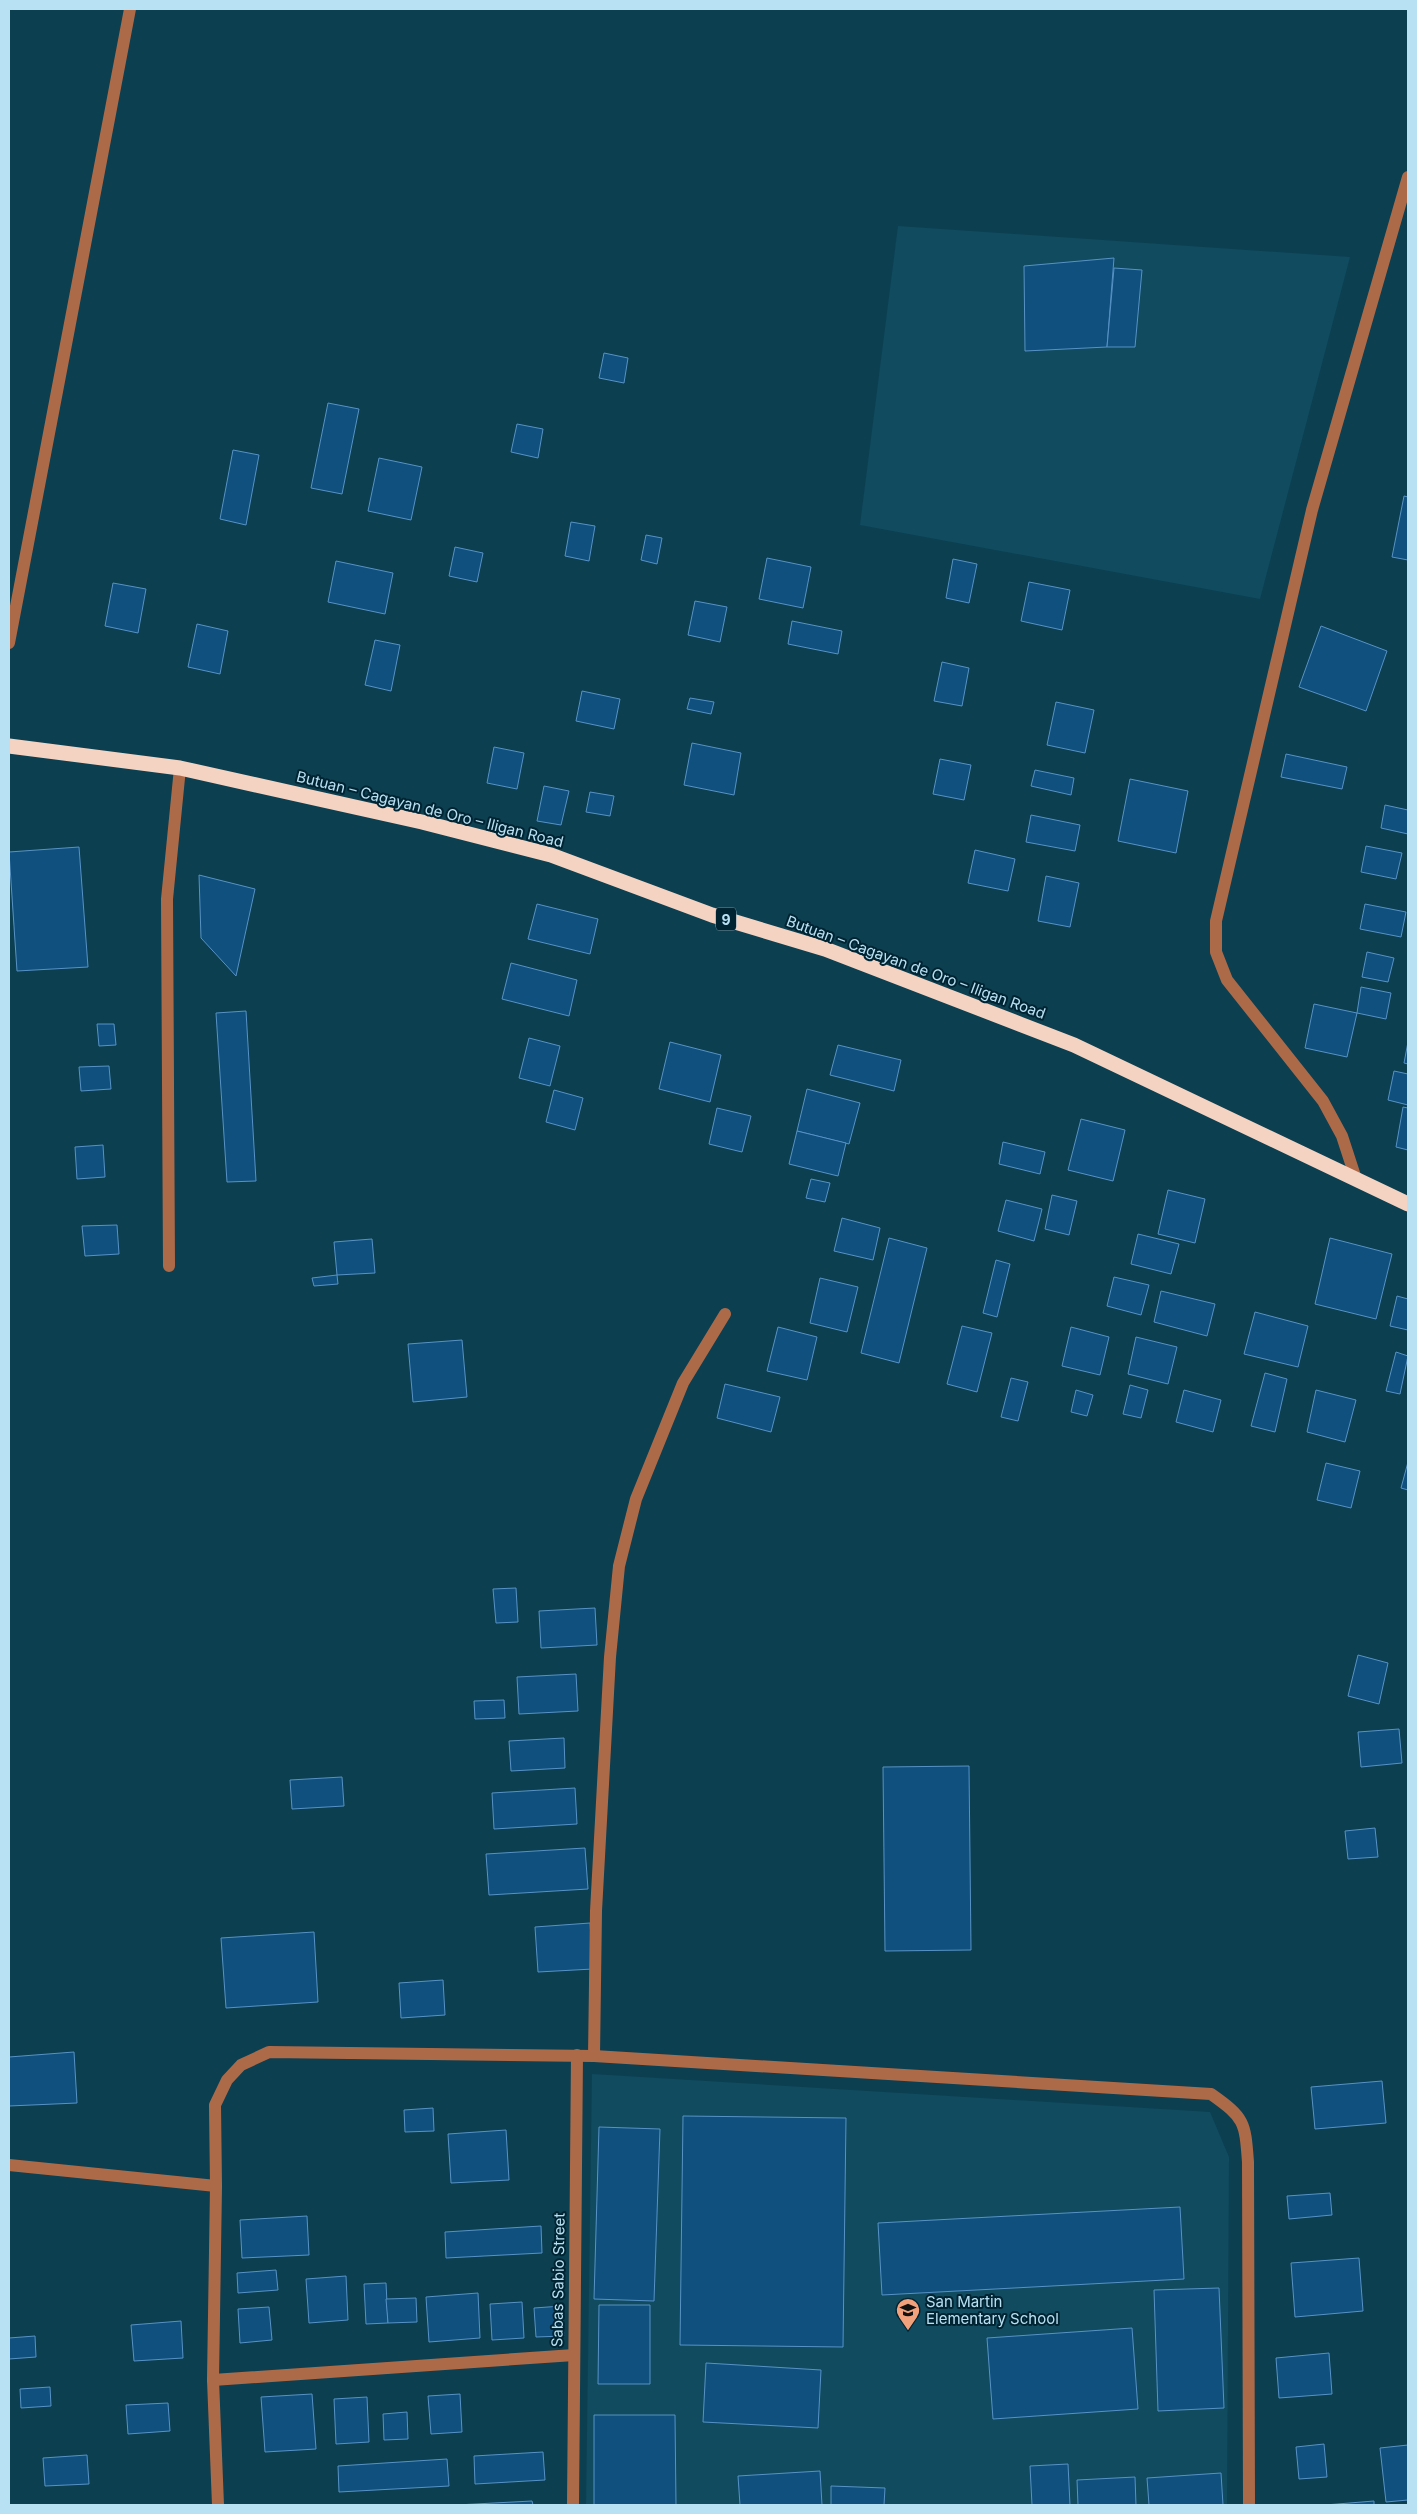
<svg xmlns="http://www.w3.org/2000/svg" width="1417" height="2514" font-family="Inter,sans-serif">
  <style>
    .built { fill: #114b5f }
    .building { fill: #10507f; stroke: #5792c5 }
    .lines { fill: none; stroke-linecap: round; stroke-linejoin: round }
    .minor { stroke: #ad6a49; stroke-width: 12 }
    .highway { stroke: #f4d3c3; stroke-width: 15 }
    .labels { text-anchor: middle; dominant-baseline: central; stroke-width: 4; stroke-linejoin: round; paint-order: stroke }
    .shield { fill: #002432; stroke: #81a8b9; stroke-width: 1 }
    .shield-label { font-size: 14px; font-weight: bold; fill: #b8e1f3 }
    .street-label { font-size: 15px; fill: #b8e1f3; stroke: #002432 }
    .poi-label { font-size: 15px; fill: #b8e1f3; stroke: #002432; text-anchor: start }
  </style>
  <rect width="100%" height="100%" fill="#0c3f50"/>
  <g class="built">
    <path d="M898,226L1350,257L1260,599L860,525Z"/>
    <path d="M592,2074L1210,2112L1229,2157L1227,2505H586Z"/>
  </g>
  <g class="building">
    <path d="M1114,258L1107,347L1025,351L1024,266Z"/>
    <path d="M1114,268L1142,270L1135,347H1107Z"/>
    <path d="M604,353L628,358L624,383L599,378Z"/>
    <path d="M328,403L359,409L342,494L311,488Z"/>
    <path d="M517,424L543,429L538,458L511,452Z"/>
    <path d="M233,450L259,455L246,525L220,519Z"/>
    <path d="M379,458L422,467L411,520L368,511Z"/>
    <path d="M1404,496L1408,497V560L1392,557Z"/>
    <path d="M571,522L595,526L589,561L565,556Z"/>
    <path d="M646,535L662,538L657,564L641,560Z"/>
    <path d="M455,547L483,553L477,582L449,576Z"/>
    <path d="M767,558L811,567L803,608L759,599Z"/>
    <path d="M953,559L977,564L969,603L946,598Z"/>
    <path d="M336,561L393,573L385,614L328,602Z"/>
    <path d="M1029,582L1070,590L1062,630L1021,621Z"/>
    <path d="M113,583L146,589L138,633L105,626Z"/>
    <path d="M695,601L727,607L720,642L688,635Z"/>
    <path d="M792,621L842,631L838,654L788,644Z"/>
    <path d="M197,624L228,631L220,674L188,667Z"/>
    <path d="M1321,626L1387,651L1366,711L1299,687Z"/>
    <path d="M375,640L400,645L391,691L365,685Z"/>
    <path d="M942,662L969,668L962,706L934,701Z"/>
    <path d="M582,691L620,699L614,729L576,721Z"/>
    <path d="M690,698L714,702L711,714L687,709Z"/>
    <path d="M1056,702L1094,710L1085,753L1047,745Z"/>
    <path d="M692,743L741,753L734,795L684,785Z"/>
    <path d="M494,747L524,753L517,789L487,783Z"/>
    <path d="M1286,754L1347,767L1342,789L1281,777Z"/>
    <path d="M940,759L971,765L964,800L933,794Z"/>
    <path d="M1035,770L1074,778L1071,795L1031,786Z"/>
    <path d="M1130,779L1188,791L1176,853L1118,841Z"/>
    <path d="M544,786L569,791L561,825L537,821Z"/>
    <path d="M590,792L614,796L610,816L586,812Z"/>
    <path d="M1385,805L1408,810V834L1381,828Z"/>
    <path d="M1031,815L1080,825L1075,851L1026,842Z"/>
    <path d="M1366,846L1402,853L1396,879L1361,872Z"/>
    <path d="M79,847L88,967L17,971L9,852Z"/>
    <path d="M975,850L1015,859L1008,891L968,883Z"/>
    <path d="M199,875L255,889L236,976L201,938Z"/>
    <path d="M1046,876L1079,883L1070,927L1038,921Z"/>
    <path d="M537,904L598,919L590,954L528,939Z"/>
    <path d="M1365,904L1406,912L1401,937L1360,929Z"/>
    <path d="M1367,952L1394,958L1388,982L1362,977Z"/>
    <path d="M511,963L577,980L569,1016L502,999Z"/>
    <path d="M1361,987L1391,993L1386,1019L1357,1013Z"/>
    <path d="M1314,1004L1357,1013L1347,1057L1305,1048Z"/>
    <path d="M246,1011L256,1181L227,1182L216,1013Z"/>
    <path d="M97,1024H114L116,1045L99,1046Z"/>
    <path d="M529,1038L560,1046L550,1086L519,1078Z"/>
    <path d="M670,1042L721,1055L710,1102L659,1089Z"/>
    <path d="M1408,1042V1064L1404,1063Z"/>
    <path d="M838,1045L901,1060L894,1091L830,1075Z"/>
    <path d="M109,1066L111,1089L81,1091L79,1067Z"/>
    <path d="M1394,1071L1408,1074V1105L1388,1100Z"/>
    <path d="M807,1089L860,1103L849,1144L797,1131Z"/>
    <path d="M554,1090L583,1098L575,1130L546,1122Z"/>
    <path d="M1403,1107L1408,1108V1150L1396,1147Z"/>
    <path d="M717,1108L751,1116L742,1152L709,1144Z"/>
    <path d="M1081,1119L1125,1130L1113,1181L1068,1170Z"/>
    <path d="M797,1131L846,1143L838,1176L789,1164Z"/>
    <path d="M1003,1142L1045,1152L1040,1174L999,1164Z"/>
    <path d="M103,1145L105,1177L77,1179L75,1147Z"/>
    <path d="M811,1179L830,1183L825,1202L806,1198Z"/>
    <path d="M1168,1190L1205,1199L1195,1243L1158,1234Z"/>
    <path d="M1052,1195L1077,1201L1069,1235L1045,1229Z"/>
    <path d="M1006,1200L1042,1209L1034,1241L998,1231Z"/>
    <path d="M842,1218L880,1228L873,1260L834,1251Z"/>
    <path d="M117,1225L119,1254L85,1256L82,1226Z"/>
    <path d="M1138,1234L1179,1244L1171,1274L1131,1264Z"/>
    <path d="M889,1238L927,1248L899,1363L861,1353Z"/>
    <path d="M1330,1238L1392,1254L1376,1319L1315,1304Z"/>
    <path d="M372,1239L375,1273L337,1275L334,1242Z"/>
    <path d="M996,1260L1010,1264L997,1317L983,1313Z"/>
    <path d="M337,1275L338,1284L314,1286L312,1278Z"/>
    <path d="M1114,1277L1149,1285L1141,1315L1107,1306Z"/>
    <path d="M820,1278L858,1287L847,1332L810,1323Z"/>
    <path d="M1161,1291L1215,1304L1207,1336L1154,1322Z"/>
    <path d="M1397,1296L1408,1299V1330L1390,1326Z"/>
    <path d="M1255,1312L1308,1326L1298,1367L1244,1354Z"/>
    <path d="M962,1326L992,1333L977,1392L947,1384Z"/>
    <path d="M778,1327L817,1337L807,1380L767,1371Z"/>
    <path d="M1071,1327L1109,1337L1100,1375L1062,1366Z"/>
    <path d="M1136,1337L1177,1347L1168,1384L1128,1374Z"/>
    <path d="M462,1340L467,1397L413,1402L408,1344Z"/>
    <path d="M1396,1352L1408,1356L1400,1394L1386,1391Z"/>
    <path d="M1265,1373L1287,1379L1275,1432L1251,1426Z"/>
    <path d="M1011,1378L1028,1382L1018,1421L1001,1417Z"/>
    <path d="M725,1384L780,1397L771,1432L717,1418Z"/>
    <path d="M1130,1385L1148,1390L1141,1418L1123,1414Z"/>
    <path d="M1076,1390L1093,1395L1087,1416L1071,1412Z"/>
    <path d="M1184,1390L1221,1400L1213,1432L1176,1422Z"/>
    <path d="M1316,1390L1356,1400L1345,1442L1307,1432Z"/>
    <path d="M1408,1462V1490L1401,1488Z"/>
    <path d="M1326,1463L1360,1471L1351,1508L1317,1500Z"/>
    <path d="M516,1588L518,1622L496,1623L493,1589Z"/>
    <path d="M595,1608L597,1645L541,1648L539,1611Z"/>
    <path d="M1358,1655L1388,1663L1379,1704L1348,1696Z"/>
    <path d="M576,1674L578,1711L519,1714L517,1677Z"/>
    <path d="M504,1700L505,1718L475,1719L474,1701Z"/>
    <path d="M1399,1729L1402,1763L1361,1767L1358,1732Z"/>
    <path d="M564,1738L565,1768L511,1771L509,1741Z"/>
    <path d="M969,1766L971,1950L885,1951L883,1767Z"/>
    <path d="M342,1777L344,1806L292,1809L290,1780Z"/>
    <path d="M575,1788L577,1824L494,1829L492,1793Z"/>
    <path d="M1375,1828L1378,1857L1348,1859L1345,1831Z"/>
    <path d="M585,1848L588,1889L489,1895L486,1854Z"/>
    <path d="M590,1923L593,1969L538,1972L535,1927Z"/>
    <path d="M314,1932L318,2002L226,2008L221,1938Z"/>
    <path d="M443,1980L445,2015L401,2018L399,1983Z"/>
    <path d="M74,2052L77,2103L9,2106V2057Z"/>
    <path d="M1382,2081L1386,2123L1315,2129L1311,2087Z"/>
    <path d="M433,2108L434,2131L405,2132L404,2110Z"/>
    <path d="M683,2116L846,2118L843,2347L680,2345Z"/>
    <path d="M599,2127L660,2129L654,2301L594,2299Z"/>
    <path d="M506,2130L509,2180L451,2183L448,2134Z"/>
    <path d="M1330,2193L1332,2215L1289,2219L1287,2196Z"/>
    <path d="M1180,2207L1184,2279L882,2295L878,2223Z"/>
    <path d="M307,2216L309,2255L242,2258L240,2220Z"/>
    <path d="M541,2226L542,2253L446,2258L445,2232Z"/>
    <path d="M1359,2258L1363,2311L1295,2317L1291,2263Z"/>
    <path d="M276,2270L278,2290L238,2293L237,2273Z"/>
    <path d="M346,2276L348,2320L309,2323L306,2279Z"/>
    <path d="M386,2283L388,2323L366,2324L364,2284Z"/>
    <path d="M1219,2288L1224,2408L1158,2411L1154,2290Z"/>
    <path d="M478,2293L480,2338L429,2342L426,2297Z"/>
    <path d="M416,2298L417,2322L388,2323L386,2299Z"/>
    <path d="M522,2302L524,2338L492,2340L490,2304Z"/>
    <path d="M599,2305H650V2384H598Z"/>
    <path d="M562,2306L564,2336L536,2337L534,2308Z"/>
    <path d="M269,2307L272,2340L240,2343L238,2309Z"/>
    <path d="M181,2321L183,2358L134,2361L131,2325Z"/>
    <path d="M1132,2328L1138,2409L993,2419L987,2338Z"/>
    <path d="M35,2336L36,2357L9,2359V2338Z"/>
    <path d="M1329,2353L1332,2394L1279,2398L1276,2358Z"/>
    <path d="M706,2363L821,2370L818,2428L703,2422Z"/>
    <path d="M50,2387L51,2406L21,2408L20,2389Z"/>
    <path d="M312,2394L316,2449L265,2452L261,2397Z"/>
    <path d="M460,2394L462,2432L431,2434L428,2396Z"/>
    <path d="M367,2397L369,2442L336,2444L334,2399Z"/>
    <path d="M168,2403L170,2431L128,2434L126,2405Z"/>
    <path d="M407,2412L408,2439L384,2440L383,2414Z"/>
    <path d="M594,2415H675L676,2505H594Z"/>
    <path d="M1324,2444L1327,2477L1299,2479L1296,2447Z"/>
    <path d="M1408,2445V2500L1386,2502L1380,2448Z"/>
    <path d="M543,2452L545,2480L475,2484L474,2456Z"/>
    <path d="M87,2455L89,2484L45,2486L43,2458Z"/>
    <path d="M447,2459L449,2486L339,2492L338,2466Z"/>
    <path d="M1068,2464L1070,2505H1032L1030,2466Z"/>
    <path d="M820,2471L822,2505H740L738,2476Z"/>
    <path d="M1221,2473L1223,2505H1149L1147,2478Z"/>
    <path d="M1135,2477L1136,2505H1078L1077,2480Z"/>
    <path d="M831,2486L885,2488L884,2505H831Z"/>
    <path d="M532,2501L533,2505H456Z"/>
    <path d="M1374,2501V2505H1325Z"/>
  </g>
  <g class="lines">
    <g class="minor">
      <path d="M9,643L130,9"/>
      <path d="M1356,1179L1342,1136L1323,1101L1227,980L1216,952V921L1312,510L1408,177"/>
      <path d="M169,1266L167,899L180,768"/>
      <path d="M594,2056L596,1911L610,1657L619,1566L636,1499L683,1383L725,1314"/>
      <path d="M9,2165L216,2186"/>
      <path d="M213,2380L574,2355"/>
      <path d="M218,2505L213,2380L216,2186L215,2105L227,2080L241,2065L269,2052L594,2056L1211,2094C1245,2118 1245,2122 1248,2162L1249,2505"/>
      <path d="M573,2505L577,2055"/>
    </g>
    <path class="highway" d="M9,746L180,768L422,822L551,855L712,915L825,949L1074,1045L1408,1204"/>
  </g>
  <defs>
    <g id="school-pin" transform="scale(1.25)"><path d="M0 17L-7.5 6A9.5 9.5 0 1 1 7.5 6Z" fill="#f1a17b" stroke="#002432"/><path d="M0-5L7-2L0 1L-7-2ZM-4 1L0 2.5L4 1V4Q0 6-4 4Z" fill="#111"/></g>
  </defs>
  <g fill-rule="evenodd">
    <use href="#school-pin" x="908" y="2310"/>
  </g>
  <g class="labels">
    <rect class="shield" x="716" y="907.5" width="20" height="23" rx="4"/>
    <g class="shield-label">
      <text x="726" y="919">9</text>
    </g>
    <g class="street-label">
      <text transform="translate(430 809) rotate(14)">Butuan – Cagayan de Oro – Iligan Road</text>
      <text transform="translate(916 967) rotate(20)">Butuan – Cagayan de Oro – Iligan Road</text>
      <text transform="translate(558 2280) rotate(-89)">Sabas Sabio Street</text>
    </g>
    <g class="poi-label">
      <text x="926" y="2301">San Martin<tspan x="926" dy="17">Elementary School</tspan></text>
    </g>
  </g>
  <rect width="1417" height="2514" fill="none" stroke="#b8e1f3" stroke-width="20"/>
</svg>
